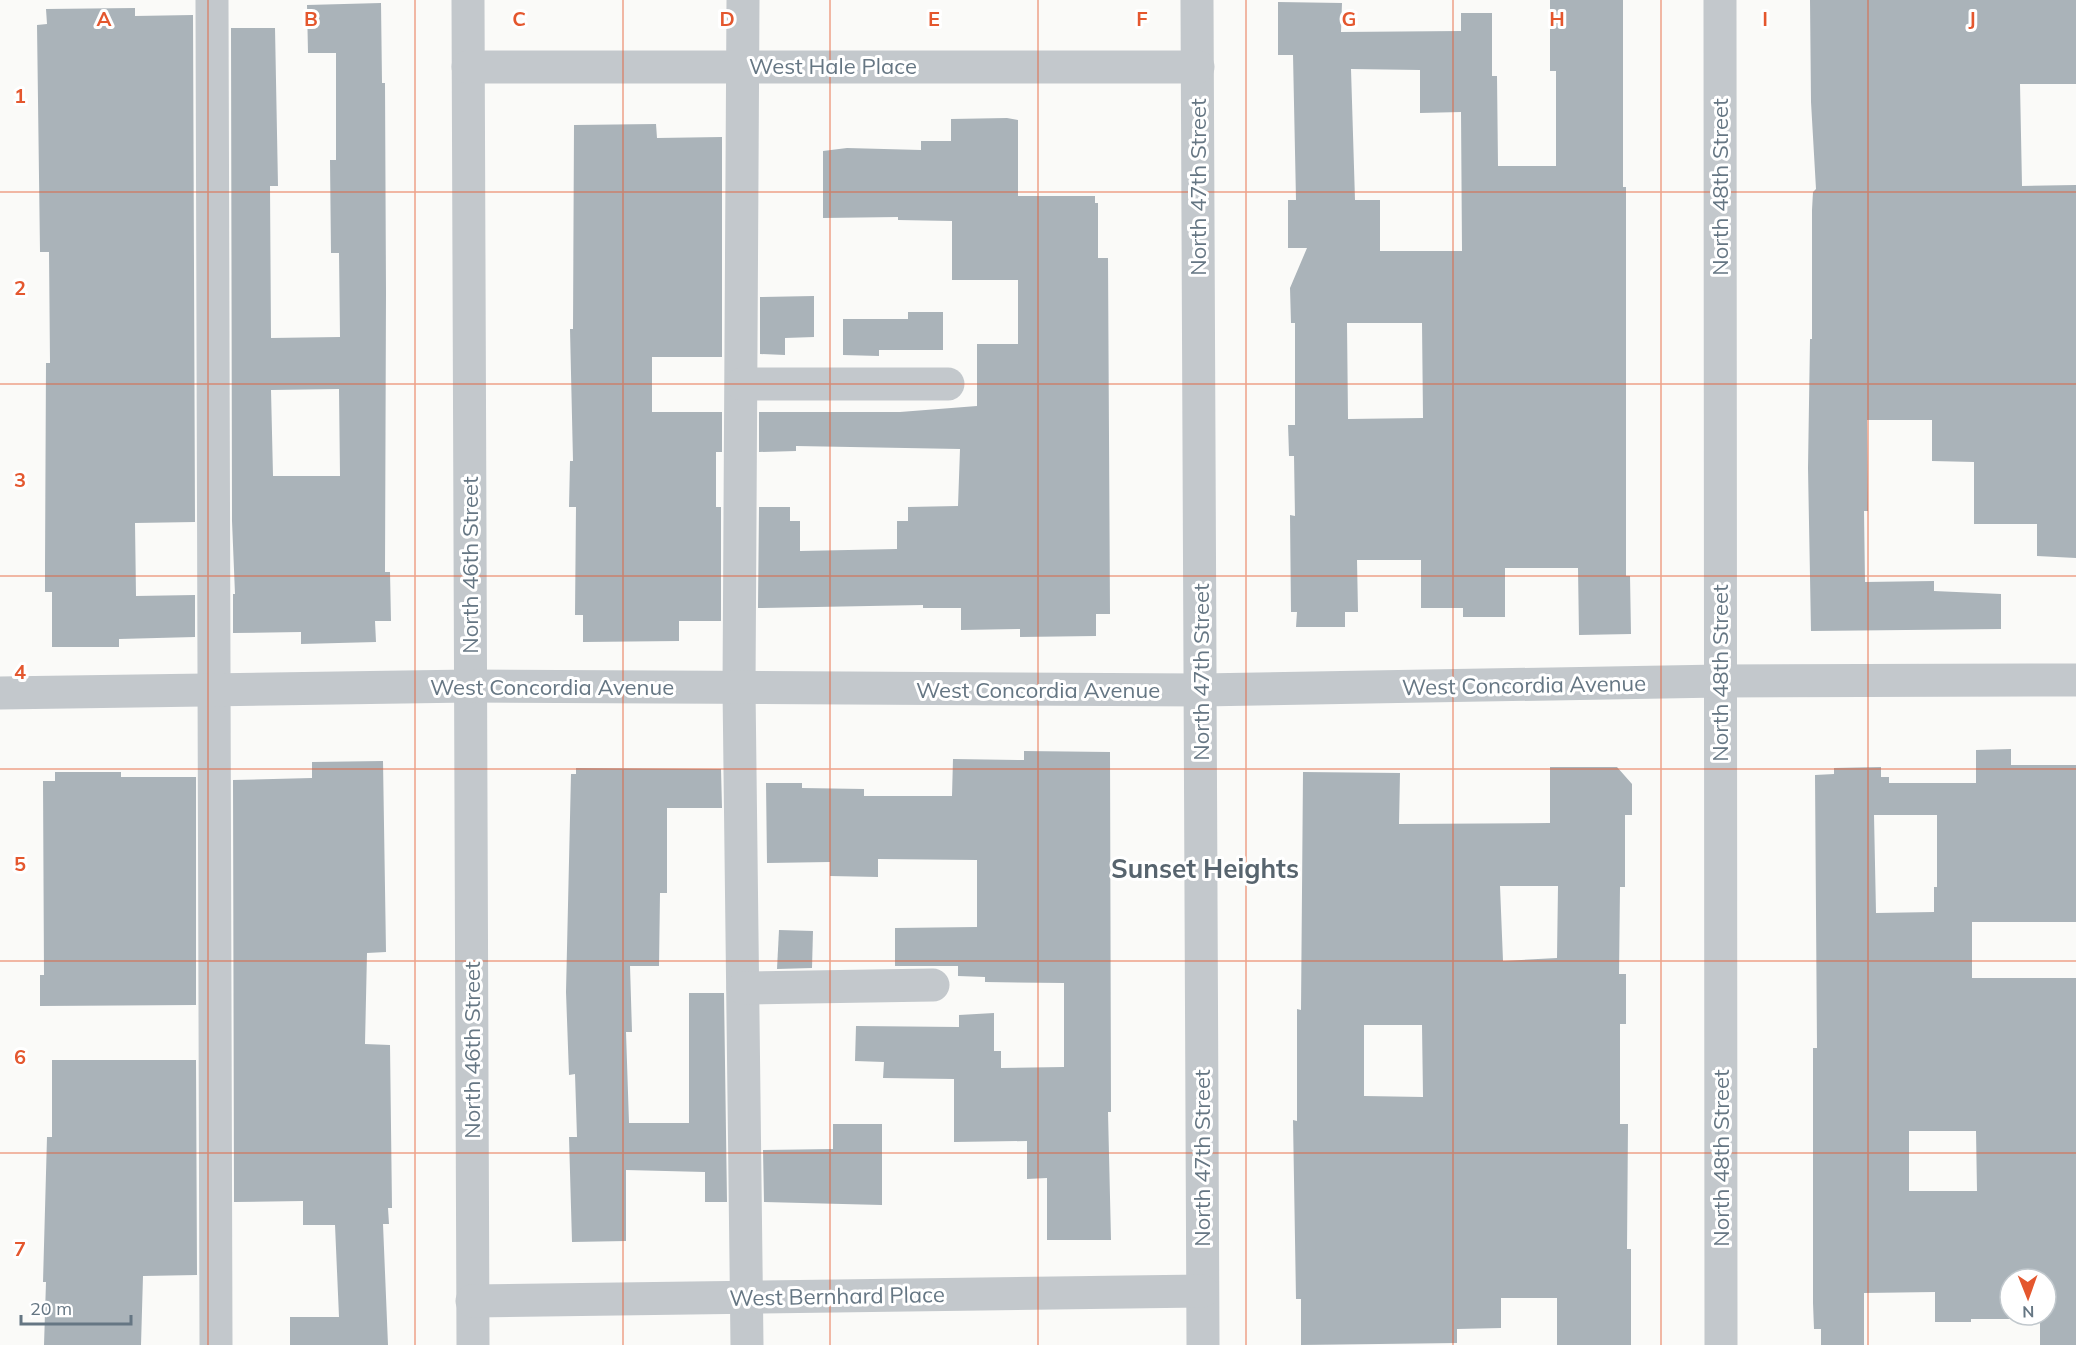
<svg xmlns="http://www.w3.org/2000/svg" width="2076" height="1345" font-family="Mulish,sans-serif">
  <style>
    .building { fill: #aab3b9; fill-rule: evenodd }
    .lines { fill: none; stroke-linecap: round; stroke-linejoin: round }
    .minor { stroke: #c3c8cc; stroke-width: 33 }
    .grid { fill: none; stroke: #e4572e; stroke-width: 1.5; stroke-opacity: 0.55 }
    .labels { text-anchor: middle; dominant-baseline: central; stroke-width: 6; stroke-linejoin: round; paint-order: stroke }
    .street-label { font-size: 22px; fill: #657683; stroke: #fff }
    .quarter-label { font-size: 26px; font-weight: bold; fill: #57646e; stroke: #fff }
    .grid-label { font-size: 20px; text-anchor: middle; font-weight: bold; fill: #e4572e; stroke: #fff; stroke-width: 6; stroke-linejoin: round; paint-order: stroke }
  </style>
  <rect width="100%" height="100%" fill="#fafaf8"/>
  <g class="building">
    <path d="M1550,0H1623V187H1626V576H1630L1631,634L1579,635L1578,568H1505V617H1463V608H1421V560H1357L1358,612H1345V627H1296L1297,612H1291L1290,515L1295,516L1294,456H1289L1288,425H1295V323H1291L1290,288L1307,248H1288V200H1296L1293,55H1278V2L1342,3L1341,32L1461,31V13H1492V76H1497L1498,166H1556V71H1550ZM1351,69L1420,70V113L1461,112L1462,251H1380V200H1355ZM1347,323H1422L1423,418L1348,419Z"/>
    <path d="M1810,0H2076V84H2020L2022,186L2076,185V558L2037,556V524H1974V462L1932,461V420H1867L1868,511H1864L1865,582L1934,581V591L2001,594V629L1811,631L1808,468L1810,339H1812V210L1813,192L1816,189L1811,102Z"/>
    <path d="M381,3L382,83H385L386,293L385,572H390L391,621H375L376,642L301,644V632L233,633V594H235L232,521L231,28H275L278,186H270L271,338L340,337L339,253H331L330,160H336V53H308L307,5ZM339,389L340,476H273L271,390Z"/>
    <path d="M135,8V16L193,15L195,522L135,523L136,596L195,595V637L119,639V647H52V592H45V567L46,363H50L49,252H40L37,25L47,24L46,9Z"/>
    <path d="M1007,118L1018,120V196H1095V203H1098V258H1108L1110,614H1096V636L1020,637V629L961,630V608H923V605L758,608L759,507H790V521H800V551L897,549V521H908V507L958,506L960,449L796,446V451L759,452V412H900L977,406V344H1018V280H952V221L898,220V217L823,218V151L847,148L921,150V141H951V119Z"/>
    <path d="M656,124L657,138L722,137V357H652V412H722V452H716V507H721V621H679V641L583,642V615H575L576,507H569L570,461H573L570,329H573L574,125Z"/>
    <path d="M814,296V337L785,338V355L760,354V297Z"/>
    <path d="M908,312H943V350H879V356L843,355V319H908Z"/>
    <path d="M2011,749V765H2076V922H1972V978H2076V1345H2040V1319H1971V1322H1935V1292L1864,1293V1345H1821V1329H1814L1813,1303V1048H1817L1815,775L1834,774V768L1881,767V777H1889V783H1976V750ZM1874,815H1937V887H1934V912L1876,913ZM1909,1131H1976L1977,1191H1909ZM2010,1279H2046V1315H2010Z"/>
    <path d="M1024,751L1110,752L1111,1112H1108L1111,1240H1047V1178L1027,1179V1141L954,1142V1079L883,1078L884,1062L855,1061L856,1026L959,1027V1015L994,1013V1051H1001V1068L1064,1067V983L985,982V977L958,976V966H895V928L977,927V860L878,859V877L830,876V862L767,863L766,783H802V788L864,789V796H952L953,759L1024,760Z"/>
    <path d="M383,761L386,952L367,953L365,1044L390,1045L392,1208H388L389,1224H383L388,1345H290V1317H339L335,1225H303V1201L234,1202L233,780L312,778V762Z"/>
    <path d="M1550,767H1617L1632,784V815H1625V887H1620L1619,974H1626V1024H1620V1124H1628L1627,1249H1631V1345H1557V1298H1501V1328L1457,1329V1343L1301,1345V1299H1296L1293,1120L1297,1121V1009L1301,1010L1303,772L1400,773L1399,824L1550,823ZM1500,886H1558L1557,958L1503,961ZM1364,1025H1422L1423,1097L1364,1096Z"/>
    <path d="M576,768L721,769L722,808H667V893H660L659,966H630L632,1032H626L629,1123H689V993H724L727,1202H705V1172L626,1170V1241L572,1242L569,1137H577L575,1074L569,1075L566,992L571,774H576Z"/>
    <path d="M55,772H121V777H196V1005L40,1006V975H44L43,781H55Z"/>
    <path d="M779,930L813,931L812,968L777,969Z"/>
    <path d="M52,1060H196L197,1275L143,1276L141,1345H44L46,1282H43L47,1137H52Z"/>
    <path d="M833,1124H882V1205L764,1202L763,1150L833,1149Z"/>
  </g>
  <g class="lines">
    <g class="minor">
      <path d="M212,0L216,1345"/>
      <path d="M468,0L473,1345"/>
      <path d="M743,0L739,688L747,1345"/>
      <path d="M1197,0L1203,1345"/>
      <path d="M1720,0L1721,1345"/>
      <path d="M468,67H1198"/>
      <path d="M742,384H948"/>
      <path d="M0,693L470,686L1201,690L1720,681L2076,680"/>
      <path d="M743,988L933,985"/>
      <path d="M472,1301L1202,1291"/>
    </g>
  </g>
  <path class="grid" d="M208,0V1345M415,0V1345M623,0V1345M830,0V1345M1038,0V1345M1246,0V1345M1453,0V1345M1661,0V1345M1868,0V1345M0,192H2076M0,384H2076M0,576H2076M0,769H2076M0,961H2076M0,1153H2076"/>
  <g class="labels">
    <g class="street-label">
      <text x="833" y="66">West Hale Place</text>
      <text transform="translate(1198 187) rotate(-90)">North 47th Street</text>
      <text transform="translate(1720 187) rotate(-90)">North 48th Street</text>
      <text transform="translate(470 565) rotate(-90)">North 46th Street</text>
      <text transform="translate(1201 672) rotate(-90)">North 47th Street</text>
      <text transform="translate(1720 673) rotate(-90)">North 48th Street</text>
      <text transform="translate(1524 685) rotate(-1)">West Concordia Avenue</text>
      <text x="552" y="687">West Concordia Avenue</text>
      <text x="1038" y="690">West Concordia Avenue</text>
      <text transform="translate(472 1050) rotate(-90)">North 46th Street</text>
      <text transform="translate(1202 1158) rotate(-90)">North 47th Street</text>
      <text transform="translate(1721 1158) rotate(-90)">North 48th Street</text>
      <text transform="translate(837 1296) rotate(-1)">West Bernhard Place</text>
    </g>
    <g class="quarter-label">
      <text x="1205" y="868">Sunset Heights</text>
    </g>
  </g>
  <g class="grid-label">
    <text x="104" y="26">A</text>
    <text x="311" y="26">B</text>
    <text x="519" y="26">C</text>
    <text x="727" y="26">D</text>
    <text x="934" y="26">E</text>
    <text x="1142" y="26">F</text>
    <text x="1349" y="26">G</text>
    <text x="1557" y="26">H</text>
    <text x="1765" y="26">I</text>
    <text x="1972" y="26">J</text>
    <text x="20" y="103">1</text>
    <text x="20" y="295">2</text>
    <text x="20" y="487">3</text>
    <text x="20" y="679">4</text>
    <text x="20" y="871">5</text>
    <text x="20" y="1064">6</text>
    <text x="20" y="1256">7</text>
  </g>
  <g transform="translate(2028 1297) rotate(179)"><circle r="28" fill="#ffffff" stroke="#c1c8cd" stroke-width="1.5"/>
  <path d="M0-4.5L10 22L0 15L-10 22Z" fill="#e4572e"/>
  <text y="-9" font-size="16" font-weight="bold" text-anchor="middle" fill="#657683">N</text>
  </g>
  <path d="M21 1315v9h110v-9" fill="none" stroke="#657683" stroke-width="3"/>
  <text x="30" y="1315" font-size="18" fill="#657683" stroke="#ffffff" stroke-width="4.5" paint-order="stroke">20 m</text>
</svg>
